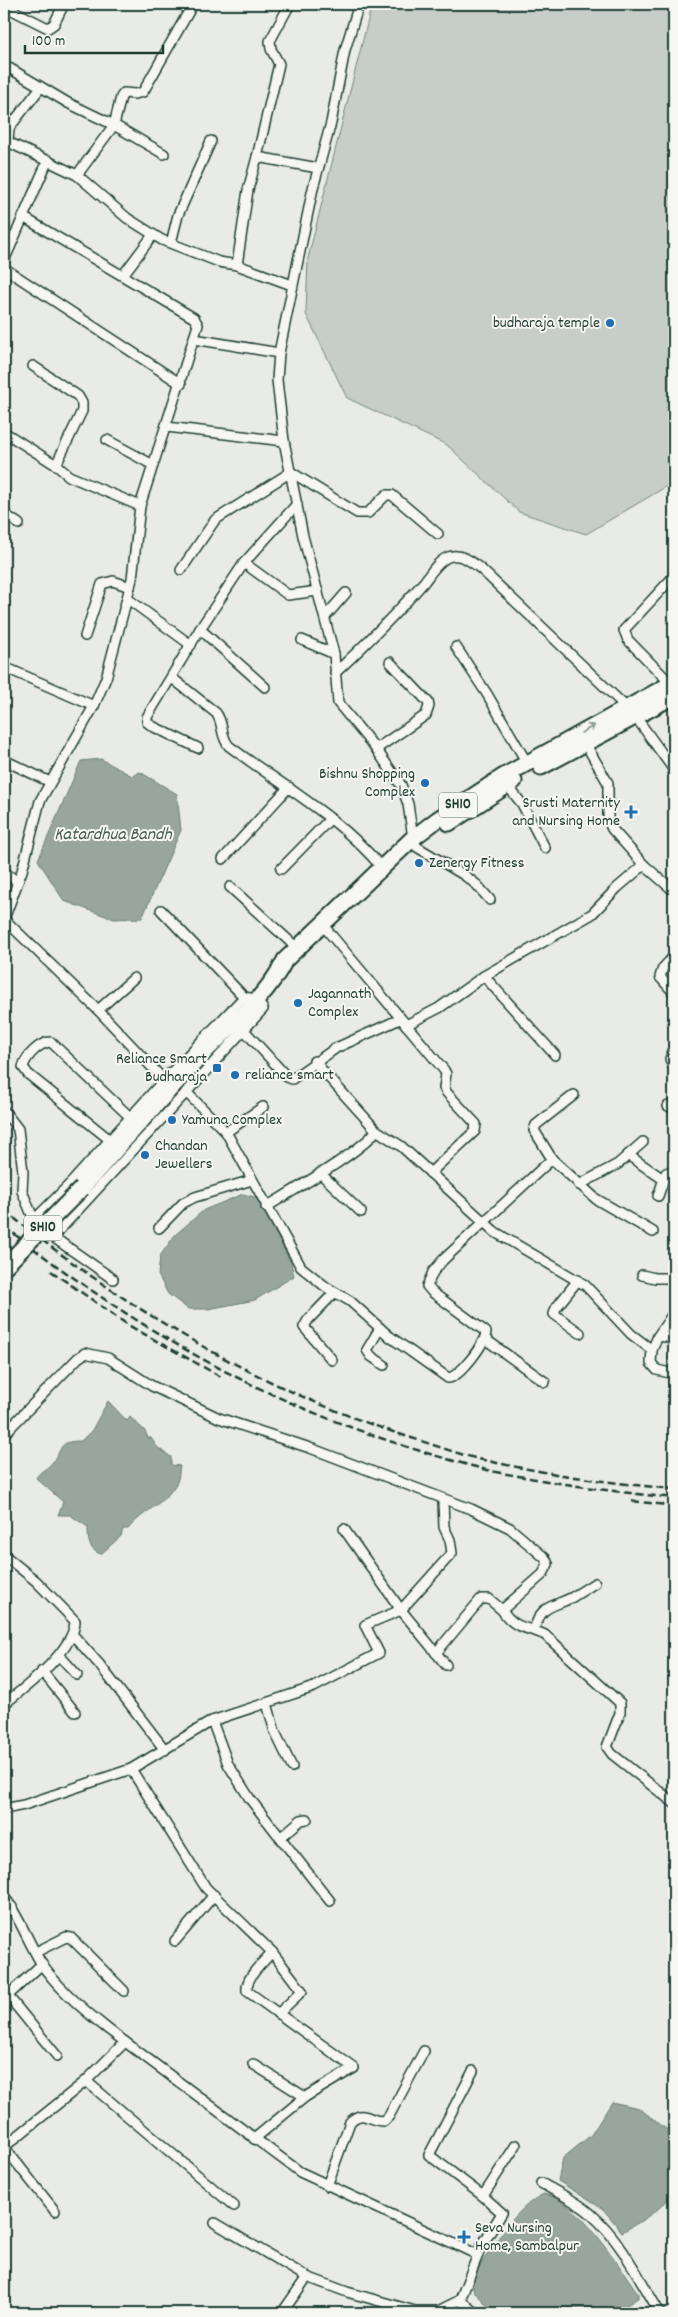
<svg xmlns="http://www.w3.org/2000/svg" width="678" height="2317" font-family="Dekko,sans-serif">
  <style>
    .green { fill: #c7cec9; stroke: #73867e }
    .water { fill: #99a6a0; stroke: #687c75 }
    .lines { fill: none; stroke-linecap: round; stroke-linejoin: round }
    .street-casing { stroke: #1f3d34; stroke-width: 12 }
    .primary-casing { stroke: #1f3d34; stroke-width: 19 }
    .street { stroke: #f6f6f2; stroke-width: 9 }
    .primary { stroke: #f6f6f2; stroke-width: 15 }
    .rail { stroke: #1f3d34; stroke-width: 2.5; stroke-dasharray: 8 4; stroke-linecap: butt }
    .primary-bridge-casing { stroke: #1f3d34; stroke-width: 19; stroke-linecap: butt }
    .primary-bridge { stroke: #f6f6f2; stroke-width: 15 }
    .oneway { stroke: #8a9a93 }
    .poi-dot { fill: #1f6fb2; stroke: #f6f6f2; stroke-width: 2 }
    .labels { text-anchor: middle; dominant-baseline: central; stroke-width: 4; stroke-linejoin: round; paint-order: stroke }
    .shield { fill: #f6f6f2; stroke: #60746d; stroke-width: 1 }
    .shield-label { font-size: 15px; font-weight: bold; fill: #1f3d34 }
    .poi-label { font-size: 16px; fill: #1f3d34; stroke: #f6f6f2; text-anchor: start }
    .water-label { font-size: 18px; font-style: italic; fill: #445c54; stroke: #f6f6f2 }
  </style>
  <rect width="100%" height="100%" fill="#e9ebe7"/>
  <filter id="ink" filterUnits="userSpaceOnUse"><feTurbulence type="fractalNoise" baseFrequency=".02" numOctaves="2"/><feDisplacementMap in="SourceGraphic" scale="10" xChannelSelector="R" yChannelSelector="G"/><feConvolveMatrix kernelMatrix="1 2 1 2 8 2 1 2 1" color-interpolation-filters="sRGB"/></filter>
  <g filter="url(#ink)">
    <path class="green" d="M372,4H674V482L586,534L519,512L447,445L347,398L306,314L308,258Z"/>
    <g class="water">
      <path d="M101,759L132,776L140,772L177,794L181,830L142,918L114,919L64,901L38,860L81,761Z"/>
      <path d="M243,1194L258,1198L291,1263L294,1276L255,1300L208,1309H188L168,1294L158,1275L160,1256L175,1235L204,1210Z"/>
      <path d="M108,1401L127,1421L130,1417L145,1431L148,1438H151L157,1447L171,1457V1465L180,1466C179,1471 179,1478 177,1482C167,1503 141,1512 128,1529H123L121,1536L101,1554C88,1550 88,1539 88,1527L70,1515H58L63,1502L36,1478C40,1471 45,1470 50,1465C65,1450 55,1441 81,1441L92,1430Z"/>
      <path d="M612,2102L639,2108L674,2135C674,2147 677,2180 674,2190C669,2205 636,2225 622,2232L603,2209L558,2181L563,2158L591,2135Z"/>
      <path d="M544,2194C579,2200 618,2265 638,2293V2298L614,2313H494L474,2291L471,2280C487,2255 516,2205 544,2194Z"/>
    </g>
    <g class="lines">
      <g class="street-casing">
        <g id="street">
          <path d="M290,4L270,41L271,49L279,64L257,157L318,168"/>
          <path d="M359,4L345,50L331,123L313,188L279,353L277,380L284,441L303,536L334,654L338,703L376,749L401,785L408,804L413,838L417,847L464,875L477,885L490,900"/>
          <path d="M4,6L48,28L54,24L64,4"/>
          <path d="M4,65L68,103L114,125L164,154"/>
          <path d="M41,87L9,128L8,142L77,175L127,218L162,240L219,262L237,265L292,285"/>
          <path d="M77,175L114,125L121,97L124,93L135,94L143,92L193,4"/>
          <path d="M171,243L178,215L211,141"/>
          <path d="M4,261L48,160"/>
          <path d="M237,265L248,190L257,157"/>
          <path d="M4,268L181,384"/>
          <path d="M123,275L153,235"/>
          <path d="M194,339L279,353"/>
          <path d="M33,366L78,396L82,403V411L56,465"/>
          <path d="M167,427L284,441"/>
          <path d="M4,432L56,465L69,476L140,506"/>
          <path d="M107,440L153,465"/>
          <path d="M4,514L19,524"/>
          <path d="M244,563L288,595L318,591"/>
          <path d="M181,570L215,520L291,472L357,513H368L386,495H392L438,534"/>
          <path d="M128,599L191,645"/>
          <path d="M325,617L346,593"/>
          <path d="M200,629L265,687"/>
          <path d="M85,636L102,584L113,581L130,587"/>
          <path d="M302,640L334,654"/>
          <path d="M456,647L487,694L527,763"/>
          <path d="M4,667L94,706"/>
          <path d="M335,673C366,644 396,614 424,582C430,574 438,561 448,557C461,552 472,562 482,570L626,707"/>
          <path d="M172,678L216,713C224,723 220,736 229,746C281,785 340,817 382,868"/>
          <path d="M671,684L628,640L624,630L674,576"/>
          <path d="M635,716L674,770"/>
          <path d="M585,743L608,783V820L612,829L644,865L674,891"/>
          <path d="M198,748L152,726L147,722V717L200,629L244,563L297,504"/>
          <path d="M376,749L426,715L429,706L428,702L390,662"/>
          <path d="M4,760L50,782"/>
          <path d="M507,785L522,804L545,848"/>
          <path d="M223,859L289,787"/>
          <path d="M281,869L330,819"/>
          <path d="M4,872L18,882"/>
          <path d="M230,887L297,948"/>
          <path d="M161,910L244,997"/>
          <path d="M4,919L22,871L40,801L94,706L106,678L132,579L140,506L198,325L194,318L23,217"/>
          <path d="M4,919L98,1010L164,1080"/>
          <path d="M327,930L444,1070L446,1074L444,1088L447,1093L476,1124L475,1131L430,1173"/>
          <path d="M674,956L663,968L660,977L674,993"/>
          <path d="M484,976L555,1055"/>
          <path d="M244,997L256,999L263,1009L53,1237L34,1220L71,1183L164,1080Z"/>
          <path d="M98,1010L134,978"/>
          <path d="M406,1025L439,1008L484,976L592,914L617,888L644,865"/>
          <path d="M244,1030L287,1077L292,1079L336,1048L400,1019"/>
          <path d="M674,1049L670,1059L674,1068"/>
          <path d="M186,1092L226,1132L301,1267L326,1287L350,1301L389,1336L448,1378C459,1378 485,1344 486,1332L432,1292L427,1286L433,1272L443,1260L552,1159L596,1199L653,1232"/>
          <path d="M668,1106L674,1109"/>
          <path d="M4,1111L18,1129L23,1172L22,1191L34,1220"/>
          <path d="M376,1130L401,1146L495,1232L585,1285L631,1334L652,1350L651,1363L657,1370L674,1374"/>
          <path d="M226,1132L263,1107"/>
          <path d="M110,1140L28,1074L23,1067C26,1056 40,1042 51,1042L130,1117"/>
          <path d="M628,1155L663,1179"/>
          <path d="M552,1159L534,1130L536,1125L574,1095"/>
          <path d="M320,1173L361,1212"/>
          <path d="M579,1185L618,1164L643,1142"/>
          <path d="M658,1196L666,1173L674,1170"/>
          <path d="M266,1207C287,1194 368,1148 376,1130L314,1061"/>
          <path d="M159,1228L183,1203L195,1197L252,1180"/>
          <path d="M53,1237L113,1279"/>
          <path d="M642,1275L655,1278H674"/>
          <path d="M578,1280L556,1308L554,1314L580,1333"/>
          <path d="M380,1328L367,1350L371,1356L384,1365"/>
          <path d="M658,1336L674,1338"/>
          <path d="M485,1339L545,1382"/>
          <path d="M652,1350L658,1336L674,1312"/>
          <path d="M332,1360L304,1327L308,1320L334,1293"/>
          <path d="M4,1434L78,1358L85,1353L108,1358L152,1386L219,1418L310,1448L471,1509L510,1528L545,1558L548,1564L543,1574L502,1610C515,1630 526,1626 545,1635L620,1703V1713L607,1747L612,1754L674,1803"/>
          <path d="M344,1529L401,1610L446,1665"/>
          <path d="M4,1555L36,1581L75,1621C74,1651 26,1687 4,1704"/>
          <path d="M534,1630C541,1605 550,1608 571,1598C579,1593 587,1588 595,1583"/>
          <path d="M73,1635L99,1664L165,1750"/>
          <path d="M436,1653L481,1599H489L502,1610"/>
          <path d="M59,1655L77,1675"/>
          <path d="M42,1671L75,1712"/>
          <path d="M267,1703L275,1732L292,1767"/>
          <path d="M212,1721L228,1764L250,1799L330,1901"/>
          <path d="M131,1769L206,1888L272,1952L302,1991L278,2014"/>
          <path d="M4,1809L24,1805L131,1769L212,1721L314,1687L379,1653L365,1625L401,1610L452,1553L450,1540L444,1527L443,1501"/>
          <path d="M280,1838L301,1820L307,1819"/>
          <path d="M4,1896C19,1917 28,1941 41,1963C57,1988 86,2012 109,2030L300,2172L478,2255"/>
          <path d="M4,1913L12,1907"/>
          <path d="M175,1941L214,1895"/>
          <path d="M36,1952L66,1937L71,1938L124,1991"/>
          <path d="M8,1996L57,2056"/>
          <path d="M4,1999L42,1964"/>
          <path d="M253,2064L305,2097"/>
          <path d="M86,2081L234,2206"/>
          <path d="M254,2139L305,2097L354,2068L247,1991C245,1977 264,1962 272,1952"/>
          <path d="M4,2147L86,2081L125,2042"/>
          <path d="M4,2147L55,2211"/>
          <path d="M541,2183C558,2193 577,2201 591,2214C621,2240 640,2280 660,2313"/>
          <path d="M327,2186L350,2122C364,2108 369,2122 384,2121L389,2116L424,2051"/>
          <path d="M483,2196L516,2145"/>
          <path d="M215,2223L307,2277L347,2292L415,2311H438L460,2300L481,2247L502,2213L483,2196L429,2155L473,2071"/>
          <path d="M460,2300L475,2313"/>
          <path d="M282,2313L307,2277"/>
        </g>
      </g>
      <g class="primary-casing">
        <g id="primary">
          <path d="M541,767L674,696"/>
          <path d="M449,823L514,781"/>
          <path d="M82,1188C121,1144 159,1100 200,1057C229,1027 267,997 285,960L413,838L438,819L504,776L674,682"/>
        </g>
      </g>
      <use href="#street" class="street"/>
      <use href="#primary" class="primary"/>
      <g class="rail">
        <path d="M4,1210C127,1310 266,1393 418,1440C440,1447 461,1455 483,1460C547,1474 610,1483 674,1489"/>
        <path d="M4,1226C91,1294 185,1356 287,1401C347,1428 412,1450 476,1467C492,1472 508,1474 524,1477C574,1486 624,1493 674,1498"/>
        <path d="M51,1271L128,1325L223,1378"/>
        <path d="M632,1501L674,1506"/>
      </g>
      <g class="primary-bridge-casing">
        <path id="primary-bridge" d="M4,1267L82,1188"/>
      </g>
      <use href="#primary-bridge" class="primary-bridge"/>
    </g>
    <defs><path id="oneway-shaft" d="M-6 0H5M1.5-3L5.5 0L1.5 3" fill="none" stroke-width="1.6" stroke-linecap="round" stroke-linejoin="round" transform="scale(1.25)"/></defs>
    <use class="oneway" href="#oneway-shaft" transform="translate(588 729) rotate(-30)"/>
  </g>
  <g class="poi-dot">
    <circle cx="610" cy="323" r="5"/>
    <circle cx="425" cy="783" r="5"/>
    <path d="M628.5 804.5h5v5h5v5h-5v5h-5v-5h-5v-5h5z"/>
    <circle cx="419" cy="863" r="5"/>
    <circle cx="298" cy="1003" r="5"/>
    <rect x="212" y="1063" width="10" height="10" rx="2.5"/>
    <circle cx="235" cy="1075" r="5"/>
    <circle cx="172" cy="1120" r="5"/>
    <circle cx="145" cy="1155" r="5"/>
    <path d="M461.5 2229.5h5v5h5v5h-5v5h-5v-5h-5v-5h5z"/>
  </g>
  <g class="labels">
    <g class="shield">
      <rect x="439" y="792.5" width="38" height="25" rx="4"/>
      <rect x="24" y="1215.5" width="38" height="25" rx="4"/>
    </g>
    <g class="shield-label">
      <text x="458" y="805">SH10</text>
      <text x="43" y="1228">SH10</text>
    </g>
    <g class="poi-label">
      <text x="600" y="323" text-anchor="end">budharaja temple</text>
      <text x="415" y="774" text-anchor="end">Bishnu Shopping<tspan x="415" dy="18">Complex</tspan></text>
      <text x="620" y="803" text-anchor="end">Srusti Maternity<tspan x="620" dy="18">and Nursing Home</tspan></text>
      <text x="429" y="863">Zenergy Fitness</text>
      <text x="308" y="994">Jagannath<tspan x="308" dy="18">Complex</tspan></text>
      <text x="207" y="1059" text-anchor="end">Reliance Smart<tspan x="207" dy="18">Budharaja</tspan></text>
      <text x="245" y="1075">reliance smart</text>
      <text x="182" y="1120">Yamuna Complex</text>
      <text x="155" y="1146">Chandan<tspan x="155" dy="18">Jewellers</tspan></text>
      <text x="475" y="2228">Seva Nursing<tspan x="475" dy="18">Home, Sambalpur</tspan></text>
    </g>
    <g class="water-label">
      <text x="113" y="835">Katardhua Bandh</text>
    </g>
  </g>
  <rect width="678" height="2317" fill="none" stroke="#f6f6f2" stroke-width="20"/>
  <rect x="10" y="10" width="658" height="2297" fill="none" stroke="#1f3d34" stroke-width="2" filter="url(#ink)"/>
  <path d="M25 45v8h138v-8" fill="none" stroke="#1f3d34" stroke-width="2.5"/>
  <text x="32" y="45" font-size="15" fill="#1f3d34" stroke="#f6f6f2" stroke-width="4" paint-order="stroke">100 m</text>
</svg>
